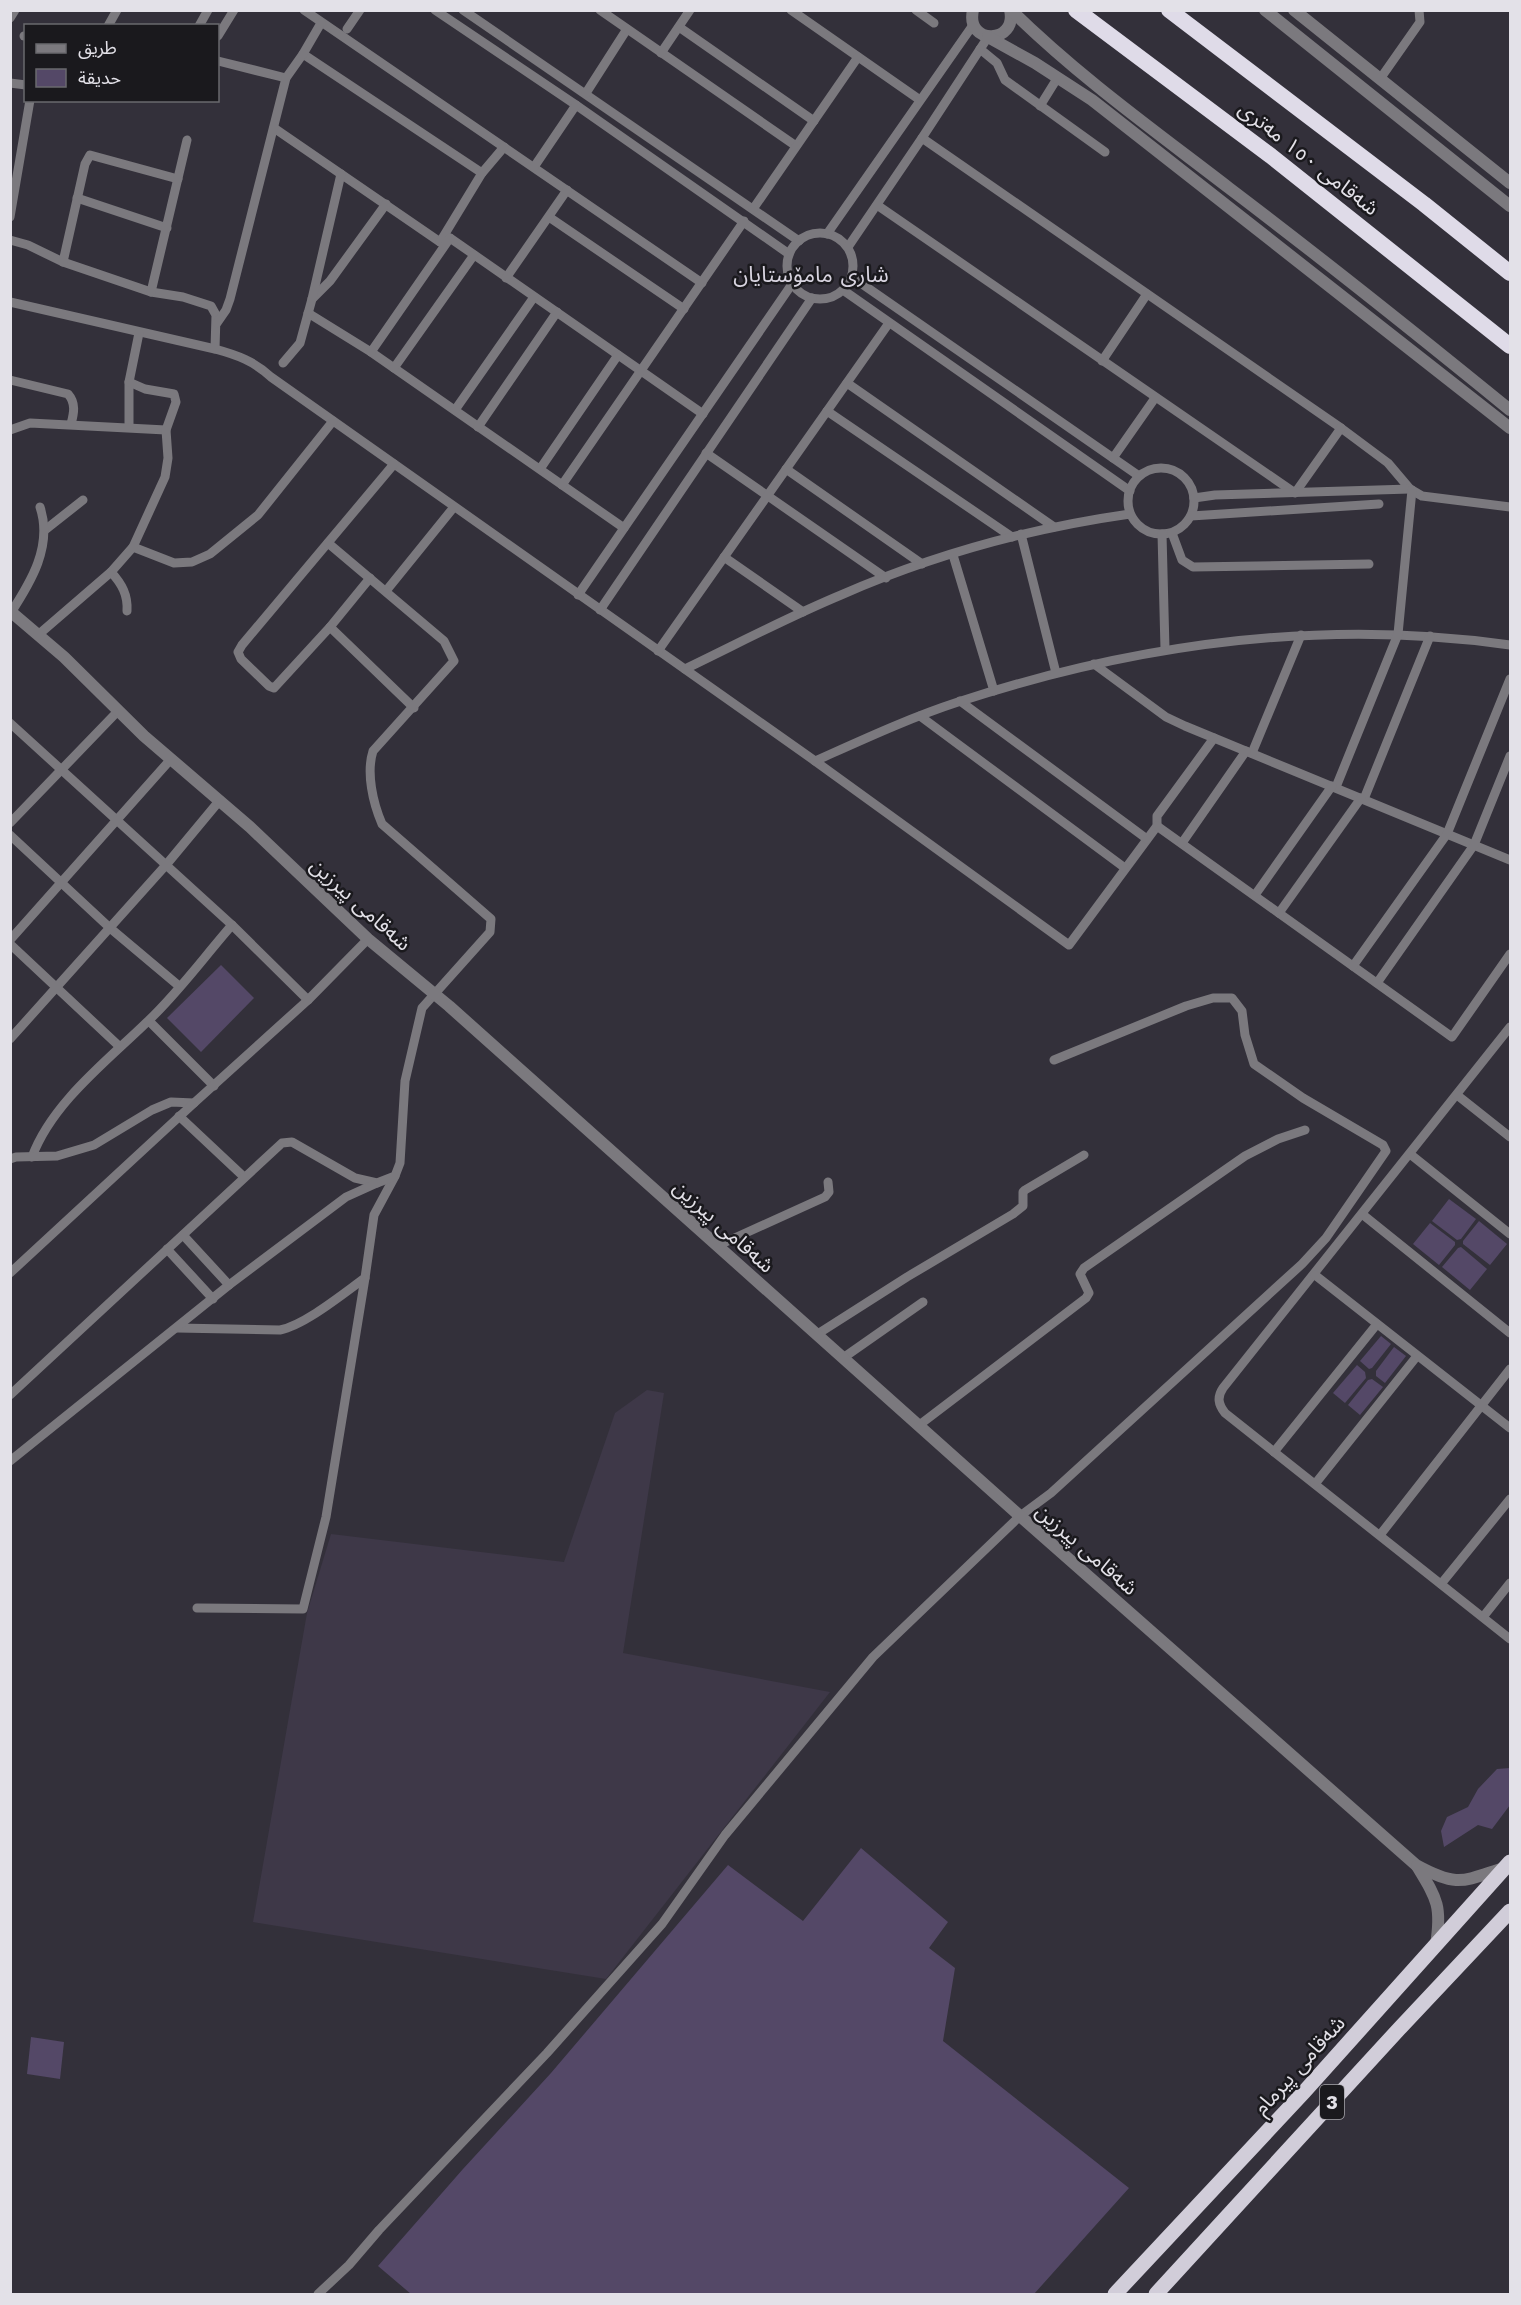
<svg xmlns="http://www.w3.org/2000/svg" width="1521" height="2305" font-family="'Work Sans','Noto Sans Arabic',sans-serif">
  <style>
    .built { fill: #3e3848 }
    .green { fill: #544867 }
    .lines { fill: none; stroke-linecap: round; stroke-linejoin: round }
    .minor { stroke: #7b797e; stroke-width: 9 }
    .tertiary { stroke: #7b797e; stroke-width: 12 }
    .trunk { stroke: #d1cdd9; stroke-width: 15 }
    .motorway { stroke: #dfdbe8; stroke-width: 16 }
    .labels { text-anchor: middle; dominant-baseline: central; stroke-width: 5; stroke-linejoin: round; paint-order: stroke }
    .shield { fill: #1a191d; stroke: #a7a5ab; stroke-width: 1.5 }
    .shield-label { font-size: 20px; font-weight: bold; fill: #e3e1e8 }
    .street-label { font-size: 21px; fill: #e3e1e8; stroke: #1a191d }
    .neighbourhood-label { font-size: 22px; fill: #d7d3df; stroke: #1a191d }
  </style>
  <rect width="100%" height="100%" fill="#33303a"/>
  <path class="built" d="M647,1390L664,1393L623,1653L830,1692L606,1979L253,1922L307,1613L331,1534L564,1562L615,1413Z"/>
  <g class="green">
    <path d="M221,965L254,998L201,1052L167,1018Z"/>
    <path d="M1449,1199L1476,1219L1461,1239L1457,1240L1432,1221Z"/>
    <path d="M1479,1221L1507,1244L1490,1265L1463,1244V1241Z"/>
    <path d="M1430,1223L1455,1242V1245L1439,1265L1413,1244Z"/>
    <path d="M1461,1247L1487,1269L1470,1290L1442,1267L1458,1248Z"/>
    <path d="M1381,1336L1391,1344L1372,1368L1369,1369L1360,1361Z"/>
    <path d="M1394,1347L1406,1356L1385,1383L1376,1376V1371Z"/>
    <path d="M1357,1365L1365,1372L1366,1378L1345,1403L1333,1393Z"/>
    <path d="M1372,1379L1383,1387L1360,1415L1348,1405L1368,1380Z"/>
    <path d="M1510,1768V1805L1492,1829L1478,1825L1444,1847L1441,1831L1447,1817L1468,1807L1478,1789L1497,1769Z"/>
    <path d="M861,1848L948,1922L929,1948L955,1968L943,2041L1129,2188L1034,2294H411L378,2266L463,2169L551,2073L728,1865L803,1921Z"/>
    <path d="M31,2037L64,2042L60,2079L27,2074Z"/>
  </g>
  <g class="lines">
    <g class="minor">
      <path d="M304,10L702,283"/>
      <path d="M435,10L576,105L789,254"/>
      <path d="M463,10L799,241"/>
      <path d="M600,10L796,146"/>
      <path d="M791,10L920,100"/>
      <path d="M916,10L934,23"/>
      <path d="M10,18L15,10"/>
      <path d="M108,26L117,10"/>
      <path d="M199,26L208,10"/>
      <path d="M679,27L814,121"/>
      <path d="M347,29L360,10"/>
      <path d="M24,36H26"/>
      <path d="M218,36L234,10"/>
      <path d="M980,49L997,63L1005,80L1105,152"/>
      <path d="M661,53L690,10"/>
      <path d="M303,54L482,173"/>
      <path d="M218,61L286,78"/>
      <path d="M1380,79L1420,22L1419,10"/>
      <path d="M10,83L26,85"/>
      <path d="M586,93L627,29"/>
      <path d="M1040,106L1058,77"/>
      <path d="M274,128L440,242L450,238L703,414"/>
      <path d="M922,138L1341,428L1388,463L1410,489L1422,496L1510,507"/>
      <path d="M534,167L576,105"/>
      <path d="M77,198L167,228"/>
      <path d="M877,205L1295,493L1341,428"/>
      <path d="M753,209L858,57"/>
      <path d="M10,217L30,100"/>
      <path d="M549,217L684,309"/>
      <circle cx="820" cy="266" r="33"/>
      <path d="M827,234L973,25"/>
      <path d="M10,240L28,245L63,262L151,292L183,297L211,306L216,315L215,349"/>
      <path d="M440,242L482,173L504,147"/>
      <path d="M848,247L922,138L988,37"/>
      <path d="M63,262L85,164L90,155L178,179"/>
      <path d="M852,277L1139,476"/>
      <path d="M506,278L567,190"/>
      <path d="M843,290L1130,491"/>
      <path d="M151,292L187,140"/>
      <path d="M312,299L330,281L386,204"/>
      <path d="M10,302L215,349C237,355 254,361 271,377L815,761L1069,945L1157,826V816L1214,738"/>
      <path d="M308,313L371,352L624,528"/>
      <path d="M217,323L226,310L230,299L286,78L303,54L321,23"/>
      <path d="M371,352L450,238"/>
      <path d="M1102,361L1147,294"/>
      <path d="M283,363L300,343L312,299L341,174"/>
      <path d="M394,368L474,255"/>
      <path d="M10,380L68,394C76,403 74,413 71,424"/>
      <path d="M847,383L1054,527"/>
      <path d="M455,410L534,297"/>
      <path d="M827,411L1012,537"/>
      <path d="M129,427V382L139,333"/>
      <path d="M478,427L557,312"/>
      <path d="M10,430L30,423L166,430"/>
      <path d="M706,453L886,578"/>
      <path d="M1113,458L1155,398"/>
      <circle cx="1161" cy="501" r="33"/>
      <path d="M540,469L618,355"/>
      <path d="M786,469L922,564"/>
      <path d="M562,485L744,221"/>
      <path d="M1194,498L1215,495L1410,489"/>
      <path d="M1191,516L1379,504"/>
      <path d="M45,530L83,500"/>
      <path d="M1172,533L1182,560L1193,567L1369,564"/>
      <path d="M1021,534L1056,673"/>
      <path d="M1162,534L1165,649"/>
      <path d="M133,547L174,563L192,562L210,554L258,515L333,421"/>
      <path d="M953,555L994,691"/>
      <path d="M724,557L803,612"/>
      <path d="M111,572C122,584 128,595 127,611"/>
      <path d="M370,578L330,627L274,688L269,686L241,659L238,652L242,645L394,464"/>
      <path d="M386,591L454,507"/>
      <path d="M578,595L792,284"/>
      <path d="M600,610L812,298"/>
      <path d="M10,614C31,582 53,546 40,507"/>
      <path d="M330,627L414,708"/>
      <path d="M38,635L111,572L133,547L165,477L168,458L166,430L176,402L174,394L145,389L129,382"/>
      <path d="M658,651L889,323"/>
      <path d="M1094,664L1166,717L1185,726L1510,860"/>
      <path d="M685,669C737,644 788,617 841,595C933,555 1031,528 1130,514"/>
      <path d="M960,701L1147,839"/>
      <path d="M920,716L1125,868"/>
      <path d="M10,723L232,925L308,1000"/>
      <path d="M1252,753L1301,635"/>
      <path d="M815,761C862,740 909,718 958,702C1136,644 1324,618 1510,645"/>
      <path d="M1336,787L1398,634L1412,490"/>
      <path d="M1364,799L1430,636"/>
      <path d="M10,823L118,711"/>
      <path d="M1157,826L1452,1037L1510,954"/>
      <path d="M10,835L110,928L179,986"/>
      <path d="M1182,843L1246,751"/>
      <path d="M1255,895L1332,786"/>
      <path d="M1279,913L1361,798"/>
      <path d="M10,940L171,759"/>
      <path d="M10,944L120,1047"/>
      <path d="M1353,966L1447,834L1510,679"/>
      <path d="M1377,983L1474,845L1510,756"/>
      <path d="M149,1021L214,1086"/>
      <path d="M1510,1027L1223,1388C1217,1397 1218,1404 1225,1413L1510,1639"/>
      <path d="M10,1039L166,865L220,800"/>
      <path d="M1457,1095L1510,1137"/>
      <path d="M179,1116L244,1177"/>
      <path d="M1410,1154L1510,1234"/>
      <path d="M32,1157C52,1103 107,1061 147,1022C178,993 204,957 232,925"/>
      <path d="M10,1159L16,1157L57,1156L94,1145L152,1110L171,1102L194,1103"/>
      <path d="M1362,1214L1510,1333"/>
      <path d="M183,1235L229,1285"/>
      <path d="M717,1246L825,1197L829,1192L828,1182"/>
      <path d="M167,1249L213,1299"/>
      <path d="M10,1273L194,1103L308,1000L368,939"/>
      <path d="M1315,1275L1510,1428"/>
      <path d="M177,1328L280,1330C305,1325 344,1293 365,1278L374,1215L395,1176"/>
      <path d="M816,1335L907,1277L1013,1214L1023,1206V1192L1025,1190L1084,1155"/>
      <path d="M843,1358L923,1302"/>
      <path d="M10,1395L282,1143L292,1142L355,1178L377,1183L395,1176L400,1163L405,1081L422,1008L490,932L491,919L382,824C373,803 366,773 373,751L454,661L444,641L328,543"/>
      <path d="M918,1426L1086,1298L1089,1293L1080,1274L1084,1268L1245,1156L1278,1139L1305,1130"/>
      <path d="M1274,1452L1377,1324"/>
      <path d="M10,1461L229,1285L346,1197L377,1183"/>
      <path d="M1315,1484L1417,1356"/>
      <path d="M1380,1535L1510,1369"/>
      <path d="M1441,1584L1510,1499"/>
      <path d="M197,1608L303,1609L326,1517L365,1278"/>
      <path d="M1483,1617L1510,1583"/>
      <path d="M318,2294L349,2265L379,2230L547,2053L662,1924L725,1835L873,1657L1020,1516L1051,1493L1302,1264L1326,1238L1386,1151L1383,1145L1303,1098L1254,1064L1245,1035L1242,1011L1232,998H1213L1186,1006L1054,1060"/>
    </g>
    <g class="tertiary">
      <path d="M973,10C965,46 1018,44 1010,10"/>
      <path d="M1011,10C1078,76 1155,131 1229,188C1324,260 1418,335 1510,410"/>
      <path d="M1265,10L1510,206"/>
      <path d="M1294,10L1510,183"/>
      <path d="M988,37L1035,63L1092,100L1510,428"/>
      <path d="M10,611L64,657L144,736L250,827L368,939L449,1006L1020,1516L1416,1865C1458,1888 1463,1881 1504,1868"/>
      <path d="M1417,1866C1437,1899 1442,1906 1436,1945"/>
    </g>
    <g class="trunk">
      <path d="M1115,2294L1304,2092L1510,1862"/>
      <path d="M1156,2294L1399,2029L1510,1911"/>
    </g>
    <g class="motorway">
      <path d="M1076,10L1271,156L1510,346"/>
      <path d="M1169,10L1424,204L1510,273"/>
    </g>
  </g>
  <g class="labels">
    <rect class="shield" x="1320" y="2085" width="24" height="34" rx="4.5"/>
    <g class="shield-label">
      <text x="1332" y="2102">3</text>
    </g>
    <g class="street-label">
      <text transform="translate(1309 158) rotate(38)">شەقامی ١٥٠ مەتری</text>
      <text transform="translate(361 904) rotate(42)">شەقامی پیرزین</text>
      <text transform="translate(724 1226) rotate(42)">شەقامی پیرزین</text>
      <text transform="translate(1087 1549) rotate(41)">شەقامی پیرزین</text>
      <text transform="translate(1299 2065) rotate(-48)">شەقامی پیرمام</text>
    </g>
    <g class="neighbourhood-label">
      <text x="811" y="274">شاری مامۆستایان</text>
    </g>
  </g>
  <rect width="1521" height="2305" fill="none" stroke="#e3e1e8" stroke-width="24"/>
  <rect x="24" y="24" width="195" height="78" fill="#1a191d" stroke="#6a696e" stroke-width="1.5"/>
  <rect x="36" y="44" width="30" height="9" fill="#7b797e" stroke="#6a696e" stroke-width="1.5"/>
  <text x="78" y="54" font-size="18" fill="#e3e1e8">طريق</text>
  <rect x="36" y="69" width="30" height="18" fill="#544867" stroke="#6a696e" stroke-width="1.5"/>
  <text x="78" y="84" font-size="18" fill="#e3e1e8">حديقة</text>
</svg>
